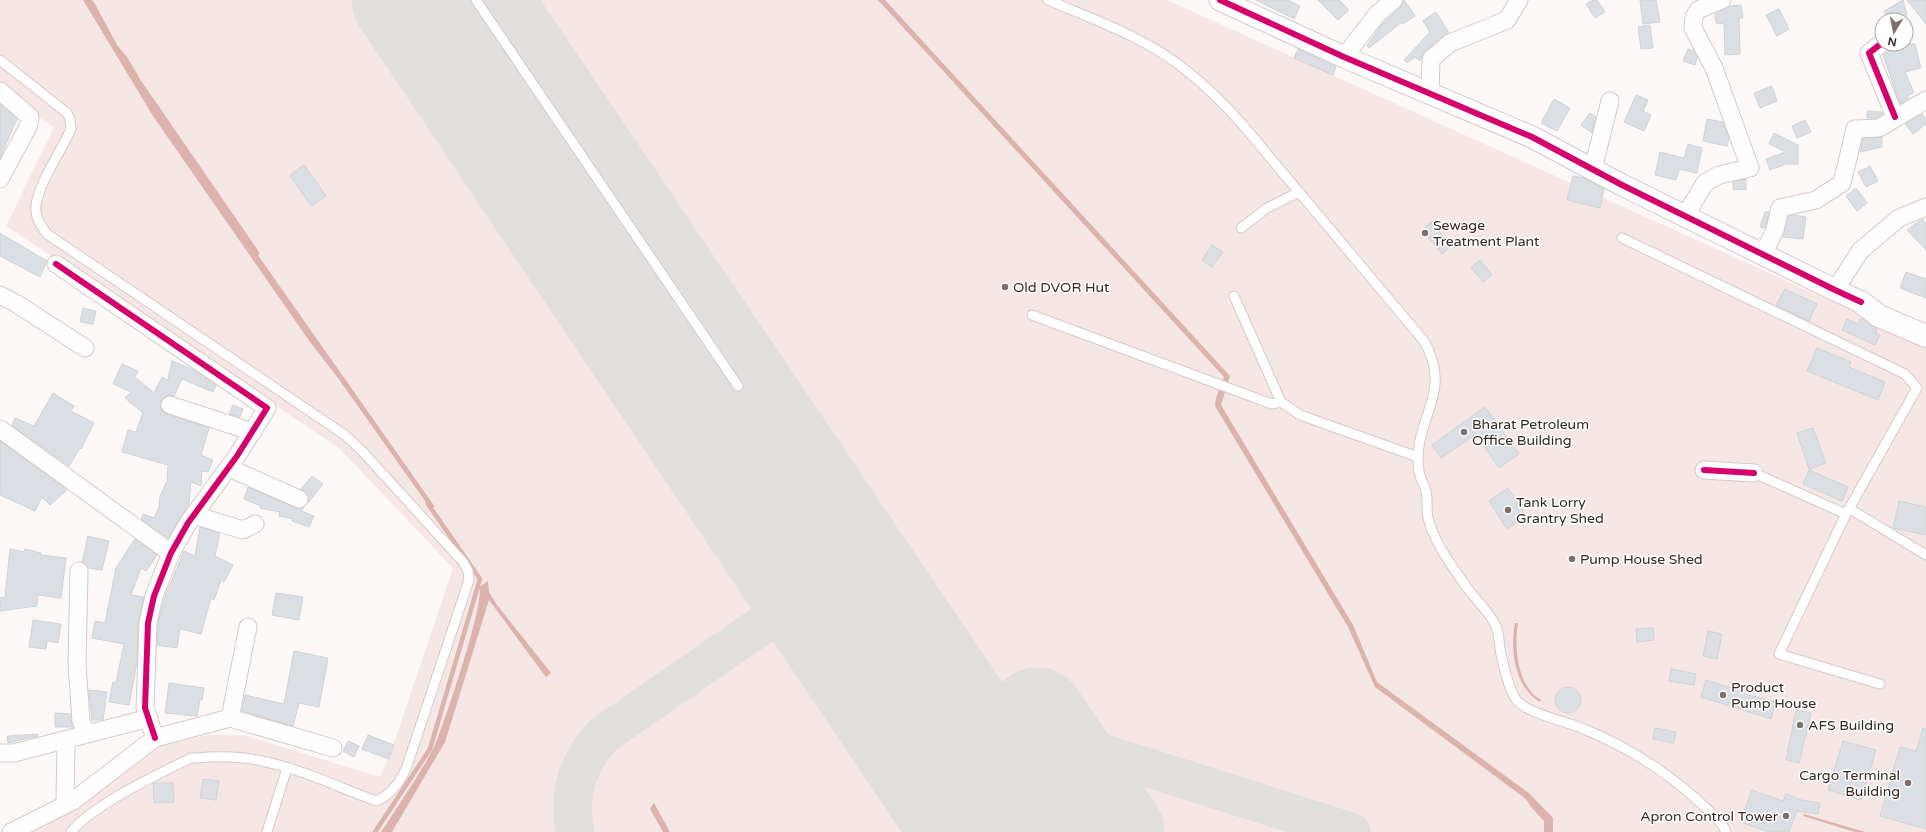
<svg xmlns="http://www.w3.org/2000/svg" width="1926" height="832" font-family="'Varela Round',sans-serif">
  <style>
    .built { fill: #f4e7e6 }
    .water { fill: #dcb2ac }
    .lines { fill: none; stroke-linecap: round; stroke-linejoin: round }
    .stream { stroke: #dcb2ac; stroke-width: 4.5 }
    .taxiway { stroke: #e2dfdf; stroke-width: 39 }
    .runway { stroke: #e2dfdf; stroke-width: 97 }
    .building { fill: #dbdfe3; stroke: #cfd2d5 }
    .service-casing { stroke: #d3cac9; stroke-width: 11 }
    .minor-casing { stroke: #d3cac9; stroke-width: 19 }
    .tertiary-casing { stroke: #d3cac9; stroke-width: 23 }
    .secondary-casing { stroke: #d3cac9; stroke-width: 24 }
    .service { stroke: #fffefe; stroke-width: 9 }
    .minor { stroke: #fffefe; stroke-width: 17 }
    .tertiary { stroke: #fffefe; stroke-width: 21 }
    .secondary { stroke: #fffefe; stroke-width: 22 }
    .cycleway-casing { stroke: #fff; stroke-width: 8 }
    .cycleway { stroke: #d6006c; stroke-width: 6 }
    .poi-dot { fill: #7b706e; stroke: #fff; stroke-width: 1.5 }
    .labels { text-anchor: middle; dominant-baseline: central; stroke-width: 3; stroke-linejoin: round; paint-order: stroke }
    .poi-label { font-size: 14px; fill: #352724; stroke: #fff; text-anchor: start }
  </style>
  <rect width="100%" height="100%" fill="#fdf8f8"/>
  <path class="built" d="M0,0H1167L1926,344V832H30L165,744L209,735H243L380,777L392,749L453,568L339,448L6,226L54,127L24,108L0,85Z"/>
  <g class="water">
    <path d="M83,0H92L95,4L117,45L127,57L172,133L435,507L430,508L338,378L310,342L153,116Z"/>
    <path d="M878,0H885L1230,376L1221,405L1353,625L1377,682L1530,794L1553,818V832H1544V821L1531,807L1526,799L1375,687L1348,627L1215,406L1216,398L1224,377Z"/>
    <path d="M488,581L489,592L497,605L551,673L546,677L489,600L445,742L392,832H381C399,804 419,776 434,747C443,728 486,600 479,587Z"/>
    <path d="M1515,623H1518C1514,648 1517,686 1541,700L1540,702C1514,687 1510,649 1515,623Z"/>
    <path d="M654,803L670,832H663L650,809Z"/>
    <path d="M1804,814L1865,832H1855L1803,816Z"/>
  </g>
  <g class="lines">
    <g class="stream">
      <path d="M142,86L257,253"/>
      <path d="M375,832L430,749L480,579L428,504"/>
    </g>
    <g class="taxiway">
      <path d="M738,386L809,491C834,534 811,588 775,616"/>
      <path d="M950,694L958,702L972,712L1067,742"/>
      <path d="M575,832C567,795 578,762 603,735L772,618C812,595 871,588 902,628L972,732"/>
      <path d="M1043,832C1024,801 1032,759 1067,742L1351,832"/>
    </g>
    <g class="runway">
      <path d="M400,0L960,832"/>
      <path d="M482,0L1045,832"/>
      <path d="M1037,716L1116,832"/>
    </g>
  </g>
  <g class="building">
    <path d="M1256,0H1287L1300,6L1294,19Z"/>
    <path d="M1318,0H1339L1349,10L1338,20Z"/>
    <path d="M1404,0L1415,16L1403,24L1402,22L1369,48L1367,46L1381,25L1401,7Z"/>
    <path d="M1593,0H1597L1605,12L1595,18L1586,4Z"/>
    <path d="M1640,0H1656L1660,22L1643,24Z"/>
    <path d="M1903,0L1907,15L1899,20H1890L1884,11Z"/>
    <path d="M1907,0H1926V24Z"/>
    <path d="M1741,5L1743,18H1739L1740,54L1725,55L1724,24L1716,23L1715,14L1730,6Z"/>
    <path d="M1779,9L1789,29L1777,36L1766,15Z"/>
    <path d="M1436,12L1449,33L1425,51L1420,61L1415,57L1407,63L1404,60L1430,32L1423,21Z"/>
    <path d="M1650,25L1653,48L1641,49L1638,27Z"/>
    <path d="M1892,44H1915L1921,68L1905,72L1914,93L1907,96L1909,98L1900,104L1883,55L1892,49Z"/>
    <path d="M1298,49L1336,67L1333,75L1294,58Z"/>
    <path d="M1688,49L1694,51L1697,58L1695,65L1683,61Z"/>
    <path d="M1772,86L1777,101L1760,108L1754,93Z"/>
    <path d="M1636,95L1648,100L1643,111L1651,115L1644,131L1624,122Z"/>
    <path d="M1554,99L1570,108L1557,131L1541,123Z"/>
    <path d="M0,104L17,119L0,158Z"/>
    <path d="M1867,111L1882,112V114L1876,118H1867Z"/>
    <path d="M1590,113L1596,117L1592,133L1581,125Z"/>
    <path d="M1922,114L1926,120V124L1913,134L1905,124Z"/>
    <path d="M1707,119L1723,122L1729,138L1727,146L1703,141Z"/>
    <path d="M1805,120L1811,132L1797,138L1792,126Z"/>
    <path d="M1774,133L1798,145V164H1786L1770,170L1766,159L1786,152L1769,144Z"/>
    <path d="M1882,137V147L1860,152L1863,139Z"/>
    <path d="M1688,144L1702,148L1697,173L1679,169L1676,180L1655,175L1660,152L1684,158Z"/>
    <path d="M304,165L326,196L311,206L290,175Z"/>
    <path d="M1870,166L1878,181L1866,187L1858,172Z"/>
    <path d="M1573,176L1584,178L1604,189L1600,208L1567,200Z"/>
    <path d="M1746,179V190L1733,189V182Z"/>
    <path d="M1856,188L1867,203L1857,211L1846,196Z"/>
    <path d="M1765,212H1769L1765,228L1760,227Z"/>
    <path d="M1793,215L1806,217L1803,239L1783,237L1788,216Z"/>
    <path d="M1922,219L1926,224V250L1907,230Z"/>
    <path d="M1431,222L1451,246L1442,254L1422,230Z"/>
    <path d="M0,233L47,261L40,277L0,256Z"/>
    <path d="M1212,245L1223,252L1212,267L1202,260Z"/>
    <path d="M1480,260L1492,275L1483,282L1471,268Z"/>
    <path d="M1906,272L1926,279V298L1900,288Z"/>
    <path d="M1785,289L1817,304L1809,321L1776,305Z"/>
    <path d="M83,308L96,311L93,324L80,322Z"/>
    <path d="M1861,318L1877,329L1875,333L1880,335L1875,345L1842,330L1847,319L1858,324Z"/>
    <path d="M1817,348L1851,362L1849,367L1885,382L1878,400L1807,371Z"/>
    <path d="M172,361L194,370L216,385L213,392L182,379L174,396L168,395L160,402L162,411L167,414L209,428L201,455L213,460L208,472L202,471L201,486L191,482L189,504L168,538L141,519L143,514L154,518L159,507L160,496L167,481L168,465L122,452L128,430L136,432L143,413L125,398L131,392L113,384L122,364L138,371L135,377L154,393L162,377L168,380Z"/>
    <path d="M53,393L74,406L71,411L94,423L81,449L80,448L69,466L12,426L15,418L34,426Z"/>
    <path d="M233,405L243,409L240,417L229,414Z"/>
    <path d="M1485,407L1519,454L1499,468L1476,434L1441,458L1432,445Z"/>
    <path d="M1813,428L1826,463L1809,469L1797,433Z"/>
    <path d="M0,441L67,490L50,505L42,497L35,511L0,495Z"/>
    <path d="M1809,470L1848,487L1842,501L1803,484Z"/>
    <path d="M312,476L323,484L308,503L307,493L301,489Z"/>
    <path d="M248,487L295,508L304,507L301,511L314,516L309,527L292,521L293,519L279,516L280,512L260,508L261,506L244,499Z"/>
    <path d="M1508,488L1526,516L1507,529L1489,501Z"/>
    <path d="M1899,501L1926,507V535L1893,528Z"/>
    <path d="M200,527L220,533L215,556L233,565L224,582L221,580L214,600L211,598L201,634L180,629L177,648L157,645L158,624L164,599L184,551L195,556Z"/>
    <path d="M88,536L109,541L102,570L88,568L82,562Z"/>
    <path d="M135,539L157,555L146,571L141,568L131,595L144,597L138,623L137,662L129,705L109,702L113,682L116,683L124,644L92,638L95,621L105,623L116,568Z"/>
    <path d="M10,549L24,552L25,549L41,553V555L66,558L61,598L38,595L37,606L0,611V598L5,597Z"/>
    <path d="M276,593L303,597L299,620L272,615Z"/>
    <path d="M33,620L61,624L58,643L47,641L46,649L29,647Z"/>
    <path d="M1653,628L1654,640L1637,642L1636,629Z"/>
    <path d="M1708,631L1722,634L1717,659L1703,656Z"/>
    <path d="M294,651L328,658L319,707L299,703L293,726L242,711L245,695L284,704Z"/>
    <path d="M1671,669L1696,674L1694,685L1669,681Z"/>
    <path d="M1706,680L1744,692V694L1775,702L1771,719L1701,697Z"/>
    <path d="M169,683L204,688L202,700L200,699L197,716L165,713Z"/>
    <circle cx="1568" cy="700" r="13"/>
    <path d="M89,690L107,692L103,720H92Z"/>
    <path d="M1796,710L1811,713L1799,763L1786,760Z"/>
    <path d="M55,713L70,714L73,727H55Z"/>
    <path d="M1655,728L1676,732L1674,743L1653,739Z"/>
    <path d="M1923,728L1926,729V829L1880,816L1900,747L1916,751Z"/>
    <path d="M38,734V736L8,743L7,736Z"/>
    <path d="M368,735L394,745L389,759L362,749Z"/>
    <path d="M348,741L359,746L354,757L343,751Z"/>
    <path d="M1843,741L1876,750L1861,800L1828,790Z"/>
    <path d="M203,779L219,781L216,800L200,798Z"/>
    <path d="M153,783H173L174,802L154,803Z"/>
    <path d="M1752,790L1783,801L1786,794L1801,800L1820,803L1818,814L1797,811L1789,832H1769L1740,822Z"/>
  </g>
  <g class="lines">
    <g class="service-casing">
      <g id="service">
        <path d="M476,0L738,386"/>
        <path d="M1048,0C1095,20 1147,38 1187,71C1206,86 1226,106 1242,124L1424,341C1455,395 1411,420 1419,471C1420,480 1426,486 1426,492C1428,500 1426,509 1428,518C1434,542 1451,565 1465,585C1475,599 1489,611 1496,626C1499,633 1499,642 1500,649C1503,664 1507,684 1515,698C1523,712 1563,721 1579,727C1627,746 1671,774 1708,810C1715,817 1723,823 1726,832"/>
        <path d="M0,60L67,113L70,119L71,129C62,150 33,191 36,212C37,221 42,227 47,234L345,435L363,452L463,562L468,571L469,580L406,769C399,783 391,795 376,801C340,788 304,770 266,762C243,756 219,756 196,758H191C158,774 93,805 71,832"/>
        <path d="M1241,228L1267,208L1299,192"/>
        <path d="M1622,238L1905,374L1917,388L1846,514L1754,473"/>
        <path d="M1234,296L1281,402L1300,415L1418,457"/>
        <path d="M1032,315L1272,404L1281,402"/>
        <path d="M1850,509L1926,555"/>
        <path d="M1846,514L1779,654L1880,684"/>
        <path d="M267,832L287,768"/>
      </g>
    </g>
    <g class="minor-casing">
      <g id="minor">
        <path d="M1882,43L1869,53L1895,117"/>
        <path d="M1344,57L1378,13L1394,0"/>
        <path d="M0,91L30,117L29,125L0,179"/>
        <path d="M1430,94L1431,59L1450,43L1507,20L1519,0"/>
        <path d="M1593,169L1610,101"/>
        <path d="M1685,216L1705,183L1719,175L1750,168L1714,68L1693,28L1694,17L1698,10L1722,0"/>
        <path d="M1763,255L1775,230L1780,208L1816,200L1842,183L1855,129L1879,128L1926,100"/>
        <path d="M56,264L267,408L237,456L188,523L171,553L154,596L148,623L145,708L155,738"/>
        <path d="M1835,290L1860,251L1899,218L1926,207"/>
        <path d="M0,295L17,304L85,348"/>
        <path d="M170,405L253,432"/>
        <path d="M0,429L171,553"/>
        <path d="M229,468L299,499"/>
        <path d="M1704,470L1754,473"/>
        <path d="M194,515L243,530L255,524"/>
        <path d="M79,571L77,664L81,721L87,734"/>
        <path d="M230,718L248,627"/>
        <path d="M0,753H14L149,718"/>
        <path d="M65,804L66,740"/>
        <path d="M11,832L73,801L155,738L230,718L333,748"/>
      </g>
    </g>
    <g class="tertiary-casing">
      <path id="tertiary" d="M1220,0L1344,57L1532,137L1622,185L1835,290L1861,302"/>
    </g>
    <g class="secondary-casing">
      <path id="secondary" d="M1861,302L1879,316L1926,336"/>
    </g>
    <use href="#service" class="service"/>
    <use href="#minor" class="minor"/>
    <use href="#tertiary" class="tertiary"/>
    <use href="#secondary" class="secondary"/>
    <g class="cycleway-casing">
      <g id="cycleway">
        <path d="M1220,0L1344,57L1532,137L1622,185L1835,290L1861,302"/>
        <path d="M1882,43L1869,53L1895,117"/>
        <path d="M56,264L267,408L237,456L188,523L171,553L154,596L148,623L145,708L155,738"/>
        <path d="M1704,470L1754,473"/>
      </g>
    </g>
    <use href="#cycleway" class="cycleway"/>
  </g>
  <g class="poi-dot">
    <circle cx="1425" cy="233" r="4"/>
    <circle cx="1005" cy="287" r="4"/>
    <circle cx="1464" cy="432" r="4"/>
    <circle cx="1508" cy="510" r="4"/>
    <circle cx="1572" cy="559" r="4"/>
    <circle cx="1723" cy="695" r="4"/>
    <circle cx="1800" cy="725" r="4"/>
    <circle cx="1908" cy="783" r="4"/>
    <circle cx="1786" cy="816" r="4"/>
  </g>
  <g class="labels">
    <g class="poi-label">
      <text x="1433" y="225">Sewage<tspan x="1433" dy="16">Treatment Plant</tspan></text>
      <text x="1013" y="287">Old DVOR Hut</text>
      <text x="1472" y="424">Bharat Petroleum<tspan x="1472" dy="16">Office Building</tspan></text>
      <text x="1516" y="502">Tank Lorry<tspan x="1516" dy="16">Grantry Shed</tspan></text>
      <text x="1580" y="559">Pump House Shed</text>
      <text x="1731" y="687">Product<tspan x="1731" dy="16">Pump House</tspan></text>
      <text x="1808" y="725">AFS Building</text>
      <text x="1900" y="775" text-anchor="end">Cargo Terminal<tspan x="1900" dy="16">Building</tspan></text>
      <text x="1778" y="816" text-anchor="end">Apron Control Tower</text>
    </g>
  </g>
  <g transform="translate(1894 32) rotate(190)"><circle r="19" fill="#ffffff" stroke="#aea9a7"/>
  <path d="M0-3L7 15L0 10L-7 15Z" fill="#7b706e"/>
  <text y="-6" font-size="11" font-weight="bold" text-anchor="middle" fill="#352724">N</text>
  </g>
</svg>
